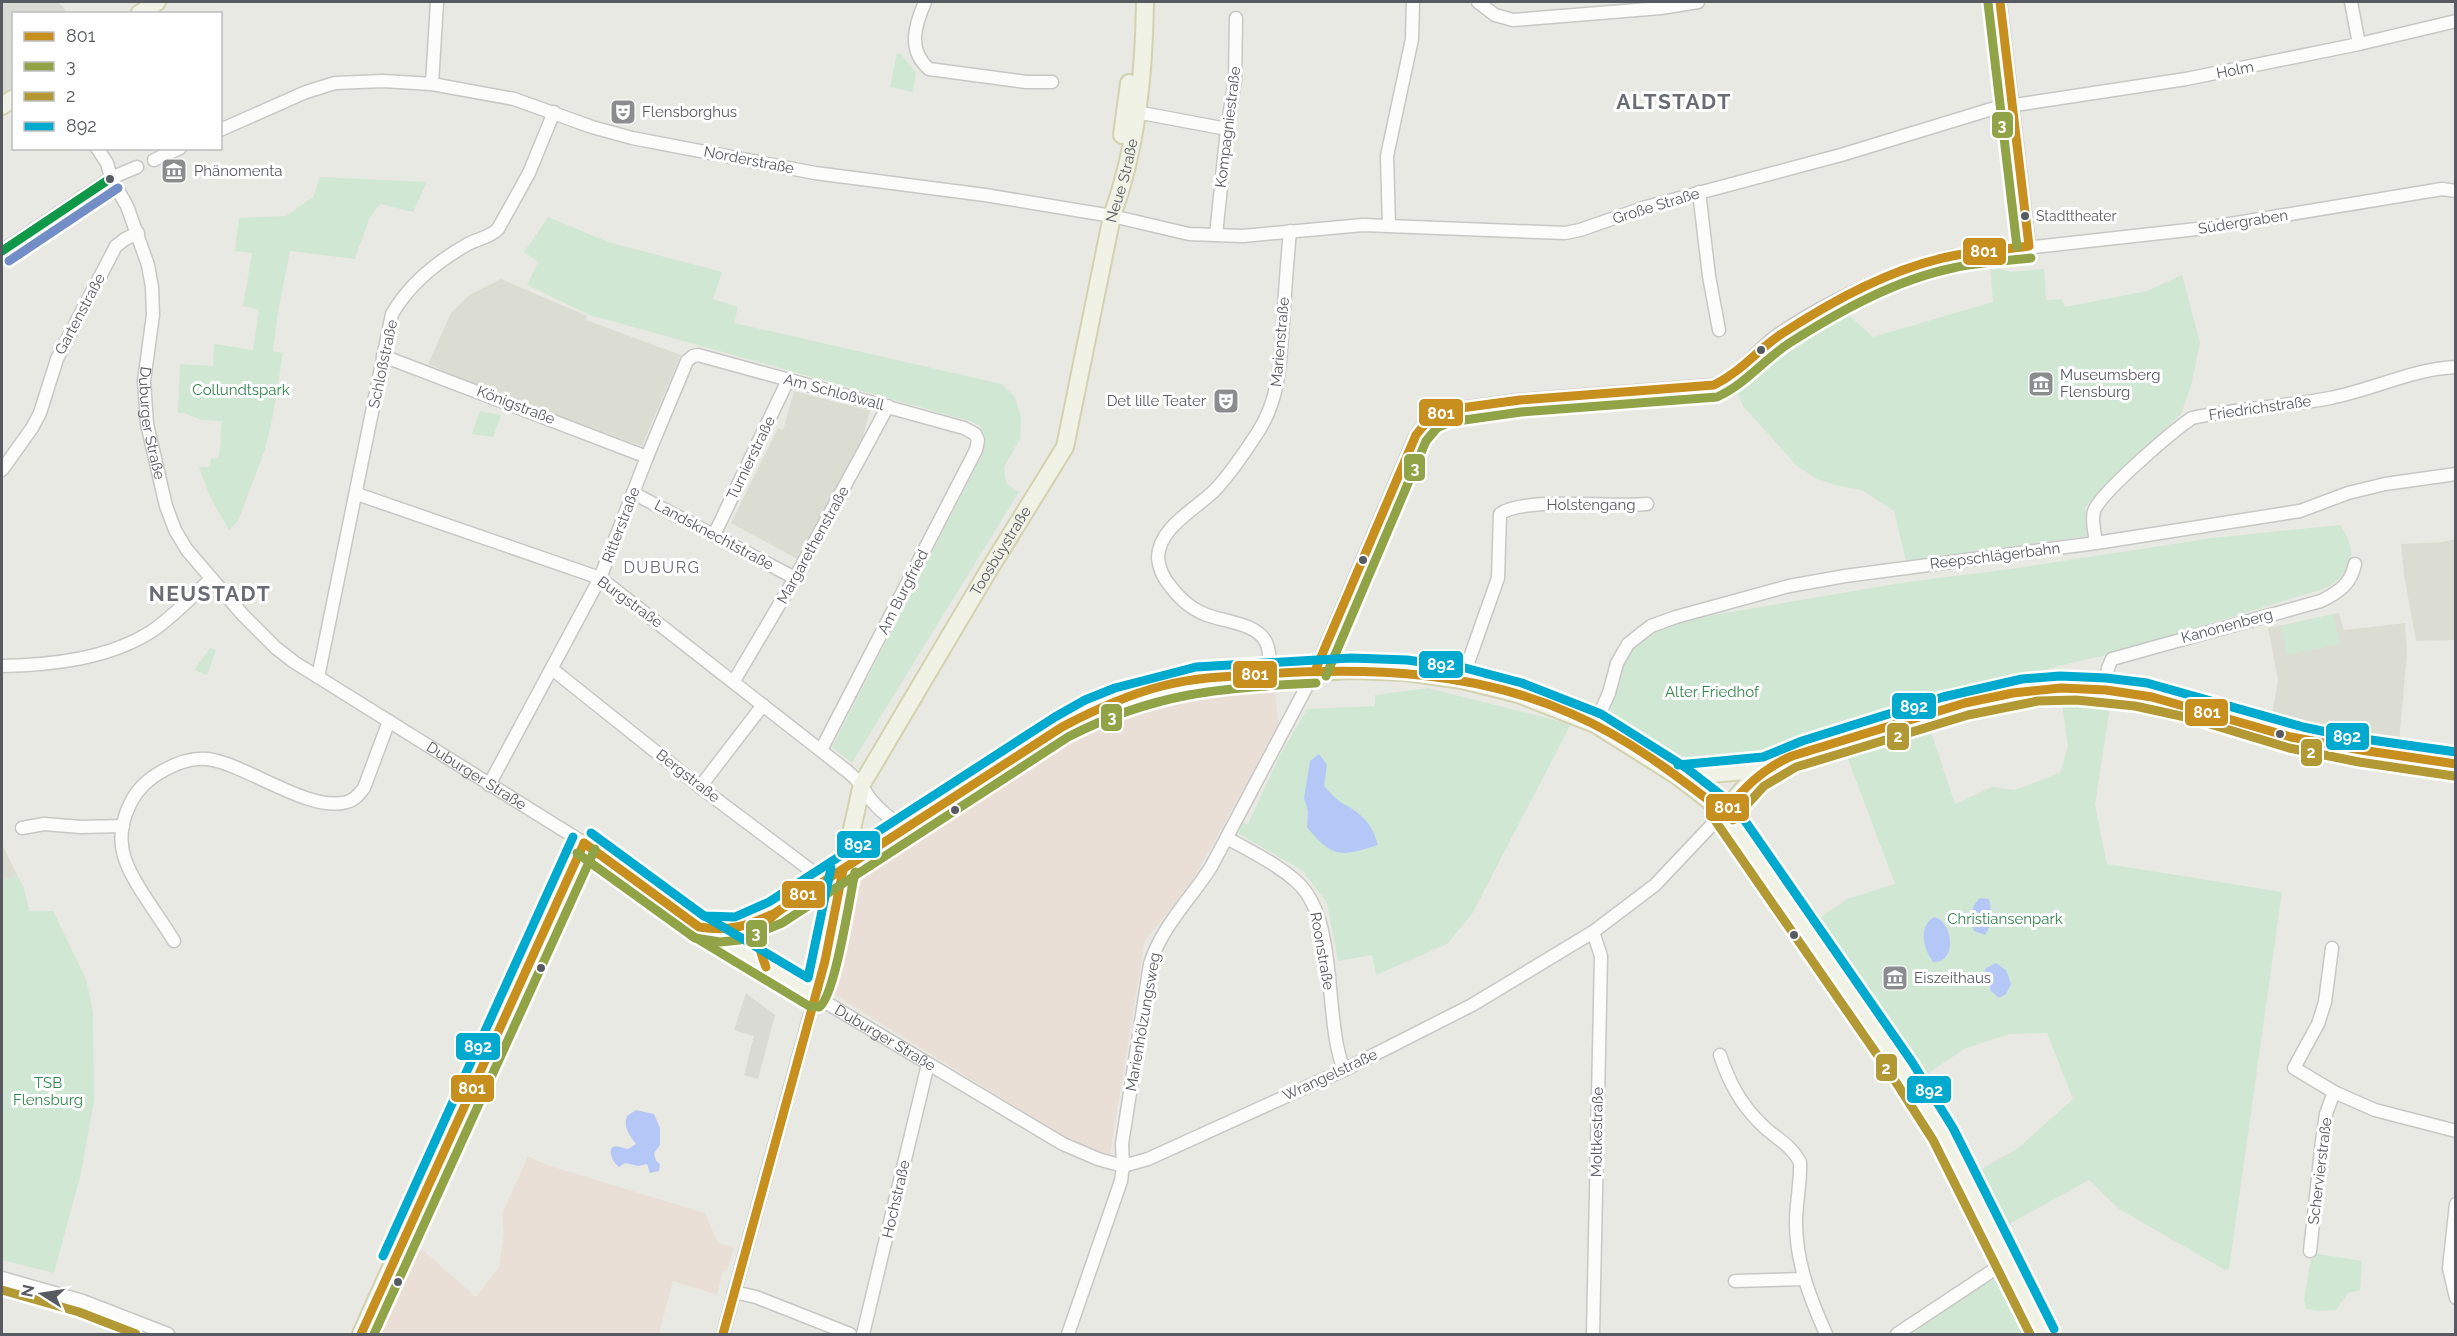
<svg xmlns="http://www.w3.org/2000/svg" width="2457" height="1336" font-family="Raleway,sans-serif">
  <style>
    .industrial { fill: #dadad4 }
    .education { fill: #dcddd2 }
    .medical { fill: #eadfd6 }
    .green { fill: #d0e7d3 }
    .water { fill: #b4c7f7 }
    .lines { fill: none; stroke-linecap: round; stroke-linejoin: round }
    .minor-casing { stroke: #c7c7c6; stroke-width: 15 }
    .major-casing { stroke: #d2d2b0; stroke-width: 20 }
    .minor { stroke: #fcfcfb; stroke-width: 12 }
    .major { stroke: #f1f2e6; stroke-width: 16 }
    .bus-1-casing { stroke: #fff; stroke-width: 14 }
    .bus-2-casing { stroke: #fff; stroke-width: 14 }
    .bus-3-casing { stroke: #fff; stroke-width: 14 }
    .bus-4-casing { stroke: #fff; stroke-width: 14 }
    .bus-5-casing { stroke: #fff; stroke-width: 14 }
    .bus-6-casing { stroke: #fff; stroke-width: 14 }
    .bus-1 { stroke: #c78f1d; stroke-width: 9 }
    .bus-2 { stroke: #90a346; stroke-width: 9 }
    .bus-3 { stroke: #b39934; stroke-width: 9 }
    .bus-4 { stroke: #00a9ce; stroke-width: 9 }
    .bus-5 { stroke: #0e9847; stroke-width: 9 }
    .bus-6 { stroke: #738ec6; stroke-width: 9 }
    .bus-dot { fill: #585a61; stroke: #fff; stroke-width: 2 }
    .labels { text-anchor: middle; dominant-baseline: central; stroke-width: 6; stroke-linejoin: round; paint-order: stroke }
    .bus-label { font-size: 14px; fill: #585a61; stroke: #fff; text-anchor: start }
    .street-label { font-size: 15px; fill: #585a61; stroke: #fff }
    .poi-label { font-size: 15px; fill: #585a61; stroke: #fff; text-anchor: start }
    .park-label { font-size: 15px; fill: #33864e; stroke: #fff }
    .neighbourhood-label { font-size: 16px; letter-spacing: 1.5px; fill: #696c73; stroke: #fff }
    .district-label { font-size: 21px; font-weight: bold; letter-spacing: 1.5px; fill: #696c73; stroke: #fff }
    .line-badge { stroke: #fff; stroke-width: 2 }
    .badge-label { font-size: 16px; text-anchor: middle; font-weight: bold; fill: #fff }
  </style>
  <rect width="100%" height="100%" fill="#e9e9e3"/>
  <g class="industrial">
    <path d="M2,2H58L68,13L14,14L13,86L2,95Z"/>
    <path d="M746,993L775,1015L758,1079L744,1075L754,1036L734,1030Z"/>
  </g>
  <g class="education">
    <path d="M501,279L587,316L586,320L681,355L642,446L491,391L428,364L451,313L469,295Z"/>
    <path d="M794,391L870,411L861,443L799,560L731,523L778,428L783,430Z"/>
    <path d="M2455,539V640L2416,641L2404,575L2401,544L2442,542Z"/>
    <path d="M2339,613L2344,630L2405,623L2407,653L2399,743L2346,737L2271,720L2278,680L2268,628Z"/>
    <path d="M2,844L17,875L2,881Z"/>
  </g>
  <g class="medical">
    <path d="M1247,687L1275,689L1279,726L1186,892L1145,940L1110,1154L1082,1148L832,993L858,877L1070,733L1123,709L1179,694Z"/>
    <path d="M528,1156L547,1165L705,1213L718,1243L734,1247L727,1272L723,1271L717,1295L673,1281L659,1334H375L414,1242L476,1297L499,1267L504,1234L502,1214Z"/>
  </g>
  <g class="green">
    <path d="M897,53L901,54L916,73L913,92L890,87Z"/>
    <path d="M320,177L427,182L413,212L380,204L369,219L355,259L290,251L278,312L273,351L283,353L273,415L265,450L238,521L229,530L211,499L199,467H210L211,458H219L222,421L201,420L184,413H178L180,364L213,366L214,344L253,350L259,310L243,306L252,253L235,251L239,218L286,216L313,197Z"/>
    <path d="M548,217L608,242L722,272L713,299L738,307L734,323L1002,384L1015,397L1021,417L1020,439L1004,467L1006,483L1019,492L852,763L832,747L982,455L985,440L980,426L970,421L590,315L527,285L538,262L524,252Z"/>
    <path d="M1990,266L2011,272L2044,269L2046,300L2062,299L2065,307L2147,291L2182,275L2200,343L2191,386L2181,414L2085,507L2088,536L1906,561L1894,511L1862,490L1839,486L1817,479L1797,466L1743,406L1734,385L1779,343L1841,308L1873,337L1993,302Z"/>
    <path d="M480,411L501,415L493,437L472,434Z"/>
    <path d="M2340,525C2359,552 2354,572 2326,588L2107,655L2058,666L1729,766L1698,770L1672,763L1609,720C1622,660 1615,647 1678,621L1907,582L2011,569L2212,538Z"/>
    <path d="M2333,614L2340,644L2287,655L2281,626Z"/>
    <path d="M210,648L216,650L207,675L194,670Z"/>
    <path d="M1428,688L1571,724L1472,914L1447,944L1376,975L1372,955L1338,961L1327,903L1303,871L1236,832L1240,823L1248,824L1279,757L1307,709L1375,706V695Z"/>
    <path d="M2062,704L2110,707L2095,805L2107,864L2282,892L2229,1269L2225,1270L2119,1209L2089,1180L2002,1228L1974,1173L2017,1149L2073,1099L2047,1033L2010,1034L1964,1049L1920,1079L1811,924L1847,899L1895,884L1845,751L1929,726L1955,804L1992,787L2015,790L2060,773L2068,746Z"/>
    <path d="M17,875L24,888L29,911H53L86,979L93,1012L94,1100L81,1173L54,1273L2,1260V881Z"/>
    <path d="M2312,1253L2362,1261L2360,1290L2348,1293L2336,1310L2318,1311L2306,1309L2304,1299Z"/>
    <path d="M1993,1280L2005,1281L2033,1334H1912L1978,1287Z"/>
  </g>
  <g class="water">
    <path d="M1319,754L1327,765L1324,786C1329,791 1335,799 1342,803C1361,813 1372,823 1378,845C1341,856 1334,860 1307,827L1308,811L1304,798L1310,761Z"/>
    <path d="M1980,898L1989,899C1992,913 1993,922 1985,935L1974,931C1970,917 1969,909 1980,898Z"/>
    <path d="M1934,917C1954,922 1957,964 1933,962C1923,948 1918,927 1934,917Z"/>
    <path d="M1996,963L2006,970L2011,984L2006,994L1999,998L1991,991L1985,969Z"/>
    <path d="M636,1110L654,1114L660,1128V1145L654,1153L656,1161L660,1164L659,1171L650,1173L647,1164L639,1166L625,1163L619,1167C613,1162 610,1156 611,1148L616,1146L628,1149L636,1144C629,1134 623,1128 627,1116Z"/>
  </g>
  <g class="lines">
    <g class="minor-casing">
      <g id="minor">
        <path d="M925,2C915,25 907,50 929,69L1026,82H1052"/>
        <path d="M1478,2L1495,15L1513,20L1661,8L1698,2"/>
        <path d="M2000,2L2029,246"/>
        <path d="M2351,2L2359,44"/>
        <path d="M432,84L437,2"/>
        <path d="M1131,111L1227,129"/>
        <path d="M220,130L306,92L335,83L383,81L432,84L514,99L592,127L632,138L815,173L985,195L1112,216L1189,234L1243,236L1363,225L1565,233L1580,230L1646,207L1841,155L1995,108L2186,79L2359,44L2456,21"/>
        <path id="s1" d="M97,148L107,163L111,178L127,206L148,265L152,287L153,315L144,381L147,424L166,506L175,530L187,550L243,615L276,648L294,662L584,843"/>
        <path d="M154,160L180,148"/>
        <path d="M1699,192L1709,276L1719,330"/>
        <path d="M1389,225L1387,156L1412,39L1413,2"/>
        <path d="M1216,235L1227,129L1235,80L1236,18"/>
        <path d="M2,251L111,178L137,167"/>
        <path d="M383,356L647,457"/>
        <path d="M2,470L32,428L40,413L57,359L116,246L125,239L138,233"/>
        <path d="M633,493L795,578"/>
        <path d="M357,494L600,578L847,771C859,781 860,784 869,797C878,810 892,820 905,829"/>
        <path d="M714,535L788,380"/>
        <path d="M2096,543C2095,533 2091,520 2094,511C2100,493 2174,430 2192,418C2238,408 2284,407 2330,398C2373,390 2411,369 2456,367"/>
        <path d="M2,666C51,665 109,659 152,631C173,617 192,596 211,579"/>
        <path d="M552,669L700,787L825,881"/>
        <path d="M1269,674C1269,664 1271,652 1266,642C1256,622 1221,622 1202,613C1189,607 1179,598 1171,587C1164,579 1159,569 1158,558C1158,528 1196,509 1215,490C1231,473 1245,452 1258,432C1280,398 1280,361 1283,322C1285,292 1287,262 1290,231"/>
        <path d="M318,677L392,314C410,283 438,261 468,244C479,238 489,238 498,229L529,173L554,112"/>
        <path d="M1462,680L1498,578L1500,514C1524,496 1613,508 1647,504"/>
        <path d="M734,681L795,578L888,406"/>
        <path d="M2105,690L2108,668L2112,659L2321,601C2339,592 2351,584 2355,564"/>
        <path d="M1595,724L1609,693L1617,663L1628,644L1651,626L1676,617L1789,586L1845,576L2096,543L2300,511L2348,493L2385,484L2456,474"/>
        <path d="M489,785L600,578L647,457L687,361L693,356L698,355L964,428L975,434L978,440L976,450L821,750"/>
        <path d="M700,787L763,705"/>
        <path d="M22,828L44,824L81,827L123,826"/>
        <path d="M1227,838C1250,851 1277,864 1297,882C1339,920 1323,1018 1344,1070"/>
        <path d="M1593,932L1601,956L1593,1334"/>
        <path d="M174,941C161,919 132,882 125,859C115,831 128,794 153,777C169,766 188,757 208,759C248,765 309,813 347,802C355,800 359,794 364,788L389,721"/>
        <path d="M2332,948L2325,1002L2318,1024L2294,1068L2334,1092L2375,1110L2456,1131"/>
        <path d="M1720,1055C1729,1082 1740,1103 1760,1123C1774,1138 1789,1142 1800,1162C1801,1182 1796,1202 1796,1222C1796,1263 1810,1298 1826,1334"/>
        <path d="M1123,1166L1148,1159L1344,1070L1472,1005L1593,932L1655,885L1724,812"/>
        <path d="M2456,1204L2449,1268L2456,1298"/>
        <path d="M2310,1251L2322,1141L2326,1114L2334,1092"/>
        <path d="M2,1278L83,1301L168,1334"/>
        <path d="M1735,1281L1803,1279"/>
        <path d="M734,1292L756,1297L850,1334"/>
        <path id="s2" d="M723,1334L815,996L1063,1144L1098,1159L1123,1166"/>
        <path d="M863,1334L928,1064"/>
        <path d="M1068,1334L1121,1181L1123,1166L1122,1144L1150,964C1162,926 1190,900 1211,867L1315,671L1408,453L1416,435L1429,419L1446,410L1520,400L1714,385C1739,375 1754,353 1775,337C1826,301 1893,271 1953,256L2206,228L2442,189L2456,191"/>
        <path d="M1897,1334L2007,1261"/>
      </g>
    </g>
    <g class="major-casing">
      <g id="major">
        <path d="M139,14L157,2"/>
        <path d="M2,106L14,98"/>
        <path d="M1122,135L1129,83"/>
        <path d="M1679,777L1766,769"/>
        <path d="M1724,812C1737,796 1751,778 1769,767C1795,751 1841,741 1871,732C1933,713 1996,689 2061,688C2101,688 2142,693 2182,704C2211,711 2239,723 2268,731C2330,747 2392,755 2456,764"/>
        <path d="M706,928C735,934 748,925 775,913L1062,727L1091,711L1120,699L1198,679L1351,670L1405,672L1462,680L1518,694L1595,724L1679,777L1724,812L1902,1069L1943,1134L2043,1334"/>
        <path d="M766,967C756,948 755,931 772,916"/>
        <path id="s3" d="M361,1334L570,870L584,843L699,927L815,996L825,961L843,870L862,784L987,573L1065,447L1112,216C1137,147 1144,74 1145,2"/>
      </g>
    </g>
    <use href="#minor" class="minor"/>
    <use href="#major" class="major"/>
    <g class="bus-1-casing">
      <g id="bus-1">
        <path d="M1315,671L1416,435L1429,419L1446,410L1520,400L1714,385C1741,372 1758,349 1783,333C1834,300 1892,268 1952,256C1977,251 2003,250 2029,246L2000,2"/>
        <path d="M584,843L699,927C731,932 746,926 775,913L1062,727C1094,710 1127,695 1162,686C1196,677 1231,676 1266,674C1370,667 1476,671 1572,714C1628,738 1676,775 1724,812C1744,788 1762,769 1792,756L1965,703L2013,693L2061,688L2106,690L2152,697L2291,737L2361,750L2456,764"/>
        <path d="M766,967C752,935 761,922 789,904"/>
        <path d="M361,1334L584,843"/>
        <path d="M723,1334L825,961L843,870"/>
      </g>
    </g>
    <g class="bus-2-casing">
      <g id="bus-2">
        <path d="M1988,3L2017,247"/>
        <path d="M1326,676L1426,441L1437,428L1450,422L1521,412L1717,397C1746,384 1764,359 1791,342C1840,311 1895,280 1953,268C1979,262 2005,261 2031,258"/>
        <path d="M577,853L695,938L720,942L740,940L782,923L1068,737C1153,693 1222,687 1316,683"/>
        <path d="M691,935L809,1006L819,1007C835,998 850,895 855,872"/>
        <path d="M374,1334L595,849"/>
      </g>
    </g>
    <g class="bus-3-casing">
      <g id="bus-3">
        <path d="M1714,819L1892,1076L1933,1140L2030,1334"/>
        <path d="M1733,820L1764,786L1796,767L1968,715L2038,701L2076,700L2135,706L2190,718L2289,748L2359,762L2454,776"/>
        <path d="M2,1290L79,1312L136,1334"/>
      </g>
    </g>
    <g class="bus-4-casing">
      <g id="bus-4">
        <path d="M1678,765L1763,757L1802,741L1943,697L2022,679L2060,676L2106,678L2147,683L2303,727L2350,737L2456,752"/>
        <path d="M591,833L704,916L735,917L769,902L1055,717L1085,700L1115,688L1196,667L1351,658L1407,660L1465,668L1522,683L1601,714L1685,767L1734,805L1912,1062L1953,1128L2054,1329"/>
        <path d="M703,915L808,978L831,868"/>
        <path d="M383,1256L573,837"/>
      </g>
    </g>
    <g class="bus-5-casing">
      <path id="bus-5" d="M2,251L111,178"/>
    </g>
    <g class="bus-6-casing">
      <path id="bus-6" d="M9,261L118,188"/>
    </g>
    <use href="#bus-1" class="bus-1"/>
    <use href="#bus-2" class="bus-2"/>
    <use href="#bus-3" class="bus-3"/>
    <use href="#bus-4" class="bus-4"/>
    <use href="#bus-5" class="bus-5"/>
    <use href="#bus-6" class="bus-6"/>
  </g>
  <defs>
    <g id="theatre-square" transform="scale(1.35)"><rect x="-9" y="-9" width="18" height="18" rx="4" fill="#8b8c8e" stroke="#fff"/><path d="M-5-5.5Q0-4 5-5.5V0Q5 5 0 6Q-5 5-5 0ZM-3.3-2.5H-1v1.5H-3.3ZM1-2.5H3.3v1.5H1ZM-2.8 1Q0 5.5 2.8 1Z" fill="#fff"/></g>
    <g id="museum-square" transform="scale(1.35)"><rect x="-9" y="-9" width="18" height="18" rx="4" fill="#8b8c8e" stroke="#fff"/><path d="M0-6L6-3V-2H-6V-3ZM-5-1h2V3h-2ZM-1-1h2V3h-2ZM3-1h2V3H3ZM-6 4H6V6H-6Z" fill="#fff"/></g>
  </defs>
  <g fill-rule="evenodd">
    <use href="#theatre-square" x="623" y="112"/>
    <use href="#museum-square" x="174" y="171"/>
    <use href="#museum-square" x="2041" y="384"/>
    <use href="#theatre-square" x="1226" y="401"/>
    <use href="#museum-square" x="1895" y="978"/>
  </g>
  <g class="bus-dot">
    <circle cx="110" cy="179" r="5"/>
    <circle cx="2025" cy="216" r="5"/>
    <circle cx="1761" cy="350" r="5"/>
    <circle cx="1363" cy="560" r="5"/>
    <circle cx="2280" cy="734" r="5"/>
    <circle cx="955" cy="810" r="5"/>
    <circle cx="1794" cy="935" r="5"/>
    <circle cx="541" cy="968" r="5"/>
    <circle cx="398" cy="1282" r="5"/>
  </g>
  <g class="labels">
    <g class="bus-label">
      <text x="2036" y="216">Stadttheater</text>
    </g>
    <g class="street-label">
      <text transform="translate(2235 70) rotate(-11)">Holm</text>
      <text transform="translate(1228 127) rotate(-83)">Kompagniestraße</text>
      <text transform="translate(749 160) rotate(11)">Norderstraße</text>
      <text stroke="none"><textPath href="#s3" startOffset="1700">Neue Straße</textPath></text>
      <text transform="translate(1656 206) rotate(-17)">Große Straße</text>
      <text transform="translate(2243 222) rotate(-9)">Südergraben</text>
      <text transform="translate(80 314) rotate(-62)">Gartenstraße</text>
      <text transform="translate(1280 342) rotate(-85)">Marienstraße</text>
      <text transform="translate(383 364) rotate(-78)">Schloßstraße</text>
      <text transform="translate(834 392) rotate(15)">Am Schloßwall</text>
      <text transform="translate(516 405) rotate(21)">Königstraße</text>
      <text transform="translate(2260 408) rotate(-8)">Friedrichstraße</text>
      <text stroke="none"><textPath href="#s1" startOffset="288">Duburger Straße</textPath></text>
      <text transform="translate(751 458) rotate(-64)">Turnierstraße</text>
      <text x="1591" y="505">Holstengang</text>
      <text transform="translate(621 525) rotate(-69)">Ritterstraße</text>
      <text transform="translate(714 535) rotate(28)">Landsknechtstraße</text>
      <text transform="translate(813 545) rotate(-61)">Margarethenstraße</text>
      <text stroke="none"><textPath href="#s3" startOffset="1305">Toosbüystraße</textPath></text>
      <text transform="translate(1995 556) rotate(-7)">Reepschlägerbahn</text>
      <text transform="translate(903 592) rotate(-63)">Am Burgfried</text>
      <text transform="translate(630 602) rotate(36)">Burgstraße</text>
      <text transform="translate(2227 626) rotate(-15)">Kanonenberg</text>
      <text stroke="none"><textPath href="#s1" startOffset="792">Duburger Straße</textPath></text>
      <text transform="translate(688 776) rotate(38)">Bergstraße</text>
      <text transform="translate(1322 951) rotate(80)">Roonstraße</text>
      <text transform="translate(1143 1022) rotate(-80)">Marienhölzungsweg</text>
      <text stroke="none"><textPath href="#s2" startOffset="432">Duburger Straße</textPath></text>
      <text transform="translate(1330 1075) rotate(-25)">Wrangelstraße</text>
      <text transform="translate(1597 1132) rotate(-89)">Moltkestraße</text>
      <text transform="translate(2320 1171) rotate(-83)">Schervierstraße</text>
      <text transform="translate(896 1199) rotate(-77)">Hochstraße</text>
    </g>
    <g class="poi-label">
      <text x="642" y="112">Flensborghus</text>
      <text x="194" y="171">Phänomenta</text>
      <text x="2060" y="375">Museumsberg<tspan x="2060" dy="17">Flensburg</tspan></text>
      <text x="1206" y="401" text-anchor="end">Det lille Teater</text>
      <text x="1914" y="978">Eiszeithaus</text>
    </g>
    <g class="park-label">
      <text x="241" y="390">Collundtspark</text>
      <text x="1712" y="692">Alter Friedhof</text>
      <text x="2005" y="919">Christiansenpark</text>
      <text x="48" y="1083">TSB<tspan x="48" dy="17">Flensburg</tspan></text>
    </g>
    <g class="neighbourhood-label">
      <text x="662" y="567">DUBURG</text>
    </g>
    <g class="district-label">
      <text x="1674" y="101">ALTSTADT</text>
      <text x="210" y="593">NEUSTADT</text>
    </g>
  </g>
  <g class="line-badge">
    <rect x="1991" y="111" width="23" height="28" rx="6" fill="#90a346"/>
    <rect x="1962" y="237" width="45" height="29" rx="6" fill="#c78f1d"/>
    <rect x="1418" y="398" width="46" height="29" rx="6" fill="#c78f1d"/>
    <rect x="1403" y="453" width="23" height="29" rx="6" fill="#90a346"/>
    <rect x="1418" y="650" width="46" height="29" rx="6" fill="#00a9ce"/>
    <rect x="1232" y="660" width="46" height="29" rx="6" fill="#c78f1d"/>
    <rect x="1891" y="692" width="46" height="28" rx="6" fill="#00a9ce"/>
    <rect x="2184" y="698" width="45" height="29" rx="6" fill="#c78f1d"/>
    <rect x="1100" y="703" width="23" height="29" rx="6" fill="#90a346"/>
    <rect x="1886" y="722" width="24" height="29" rx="6" fill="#b39934"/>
    <rect x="2325" y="722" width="45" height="29" rx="6" fill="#00a9ce"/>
    <rect x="2300" y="738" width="23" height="29" rx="6" fill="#b39934"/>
    <rect x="1705" y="793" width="45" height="29" rx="6" fill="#c78f1d"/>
    <rect x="836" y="830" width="45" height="29" rx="6" fill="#00a9ce"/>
    <rect x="781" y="880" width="45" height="29" rx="6" fill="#c78f1d"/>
    <rect x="745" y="919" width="23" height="29" rx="6" fill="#90a346"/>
    <rect x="455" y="1032" width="46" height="29" rx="6" fill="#00a9ce"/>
    <rect x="1875" y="1053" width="23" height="29" rx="6" fill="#b39934"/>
    <rect x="450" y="1074" width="45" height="29" rx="6" fill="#c78f1d"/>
    <rect x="1906" y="1075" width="46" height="29" rx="6" fill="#00a9ce"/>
  </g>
  <g class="badge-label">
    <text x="2002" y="131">3</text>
    <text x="1984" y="257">801</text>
    <text x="1441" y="419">801</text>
    <text x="1415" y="474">3</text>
    <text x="1441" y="670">892</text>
    <text x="1255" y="680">801</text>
    <text x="1914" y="712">892</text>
    <text x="2207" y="718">801</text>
    <text x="1112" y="723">3</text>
    <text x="1898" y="742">2</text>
    <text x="2347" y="742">892</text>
    <text x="2311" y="758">2</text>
    <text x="1728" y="813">801</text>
    <text x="858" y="850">892</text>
    <text x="803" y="900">801</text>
    <text x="756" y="939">3</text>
    <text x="478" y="1052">892</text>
    <text x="1886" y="1074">2</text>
    <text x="472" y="1094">801</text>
    <text x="1929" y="1096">892</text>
  </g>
  <rect width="2457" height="1336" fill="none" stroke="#585a61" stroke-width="6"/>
  <rect x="12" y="12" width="210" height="138" fill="#ffffff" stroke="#bcbdc0" stroke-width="1.5"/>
  <rect x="24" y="32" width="30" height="9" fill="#c78f1d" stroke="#bcbdc0" stroke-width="1.5"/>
  <text x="66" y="42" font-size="18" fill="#585a61">801</text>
  <rect x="24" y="62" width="30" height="9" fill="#90a346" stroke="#bcbdc0" stroke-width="1.5"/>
  <text x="66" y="72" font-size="18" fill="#585a61">3</text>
  <rect x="24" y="92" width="30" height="9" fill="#b39934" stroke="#bcbdc0" stroke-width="1.5"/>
  <text x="66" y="102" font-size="18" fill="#585a61">2</text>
  <rect x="24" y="122" width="30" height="9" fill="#00a9ce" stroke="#bcbdc0" stroke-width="1.5"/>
  <text x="66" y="132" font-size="18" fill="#585a61">892</text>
  <g transform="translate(42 1294) rotate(282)" stroke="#ffffff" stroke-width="4.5" paint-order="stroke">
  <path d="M0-4.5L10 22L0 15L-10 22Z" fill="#585a61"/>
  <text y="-9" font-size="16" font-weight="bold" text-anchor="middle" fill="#585a61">N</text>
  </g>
</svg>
